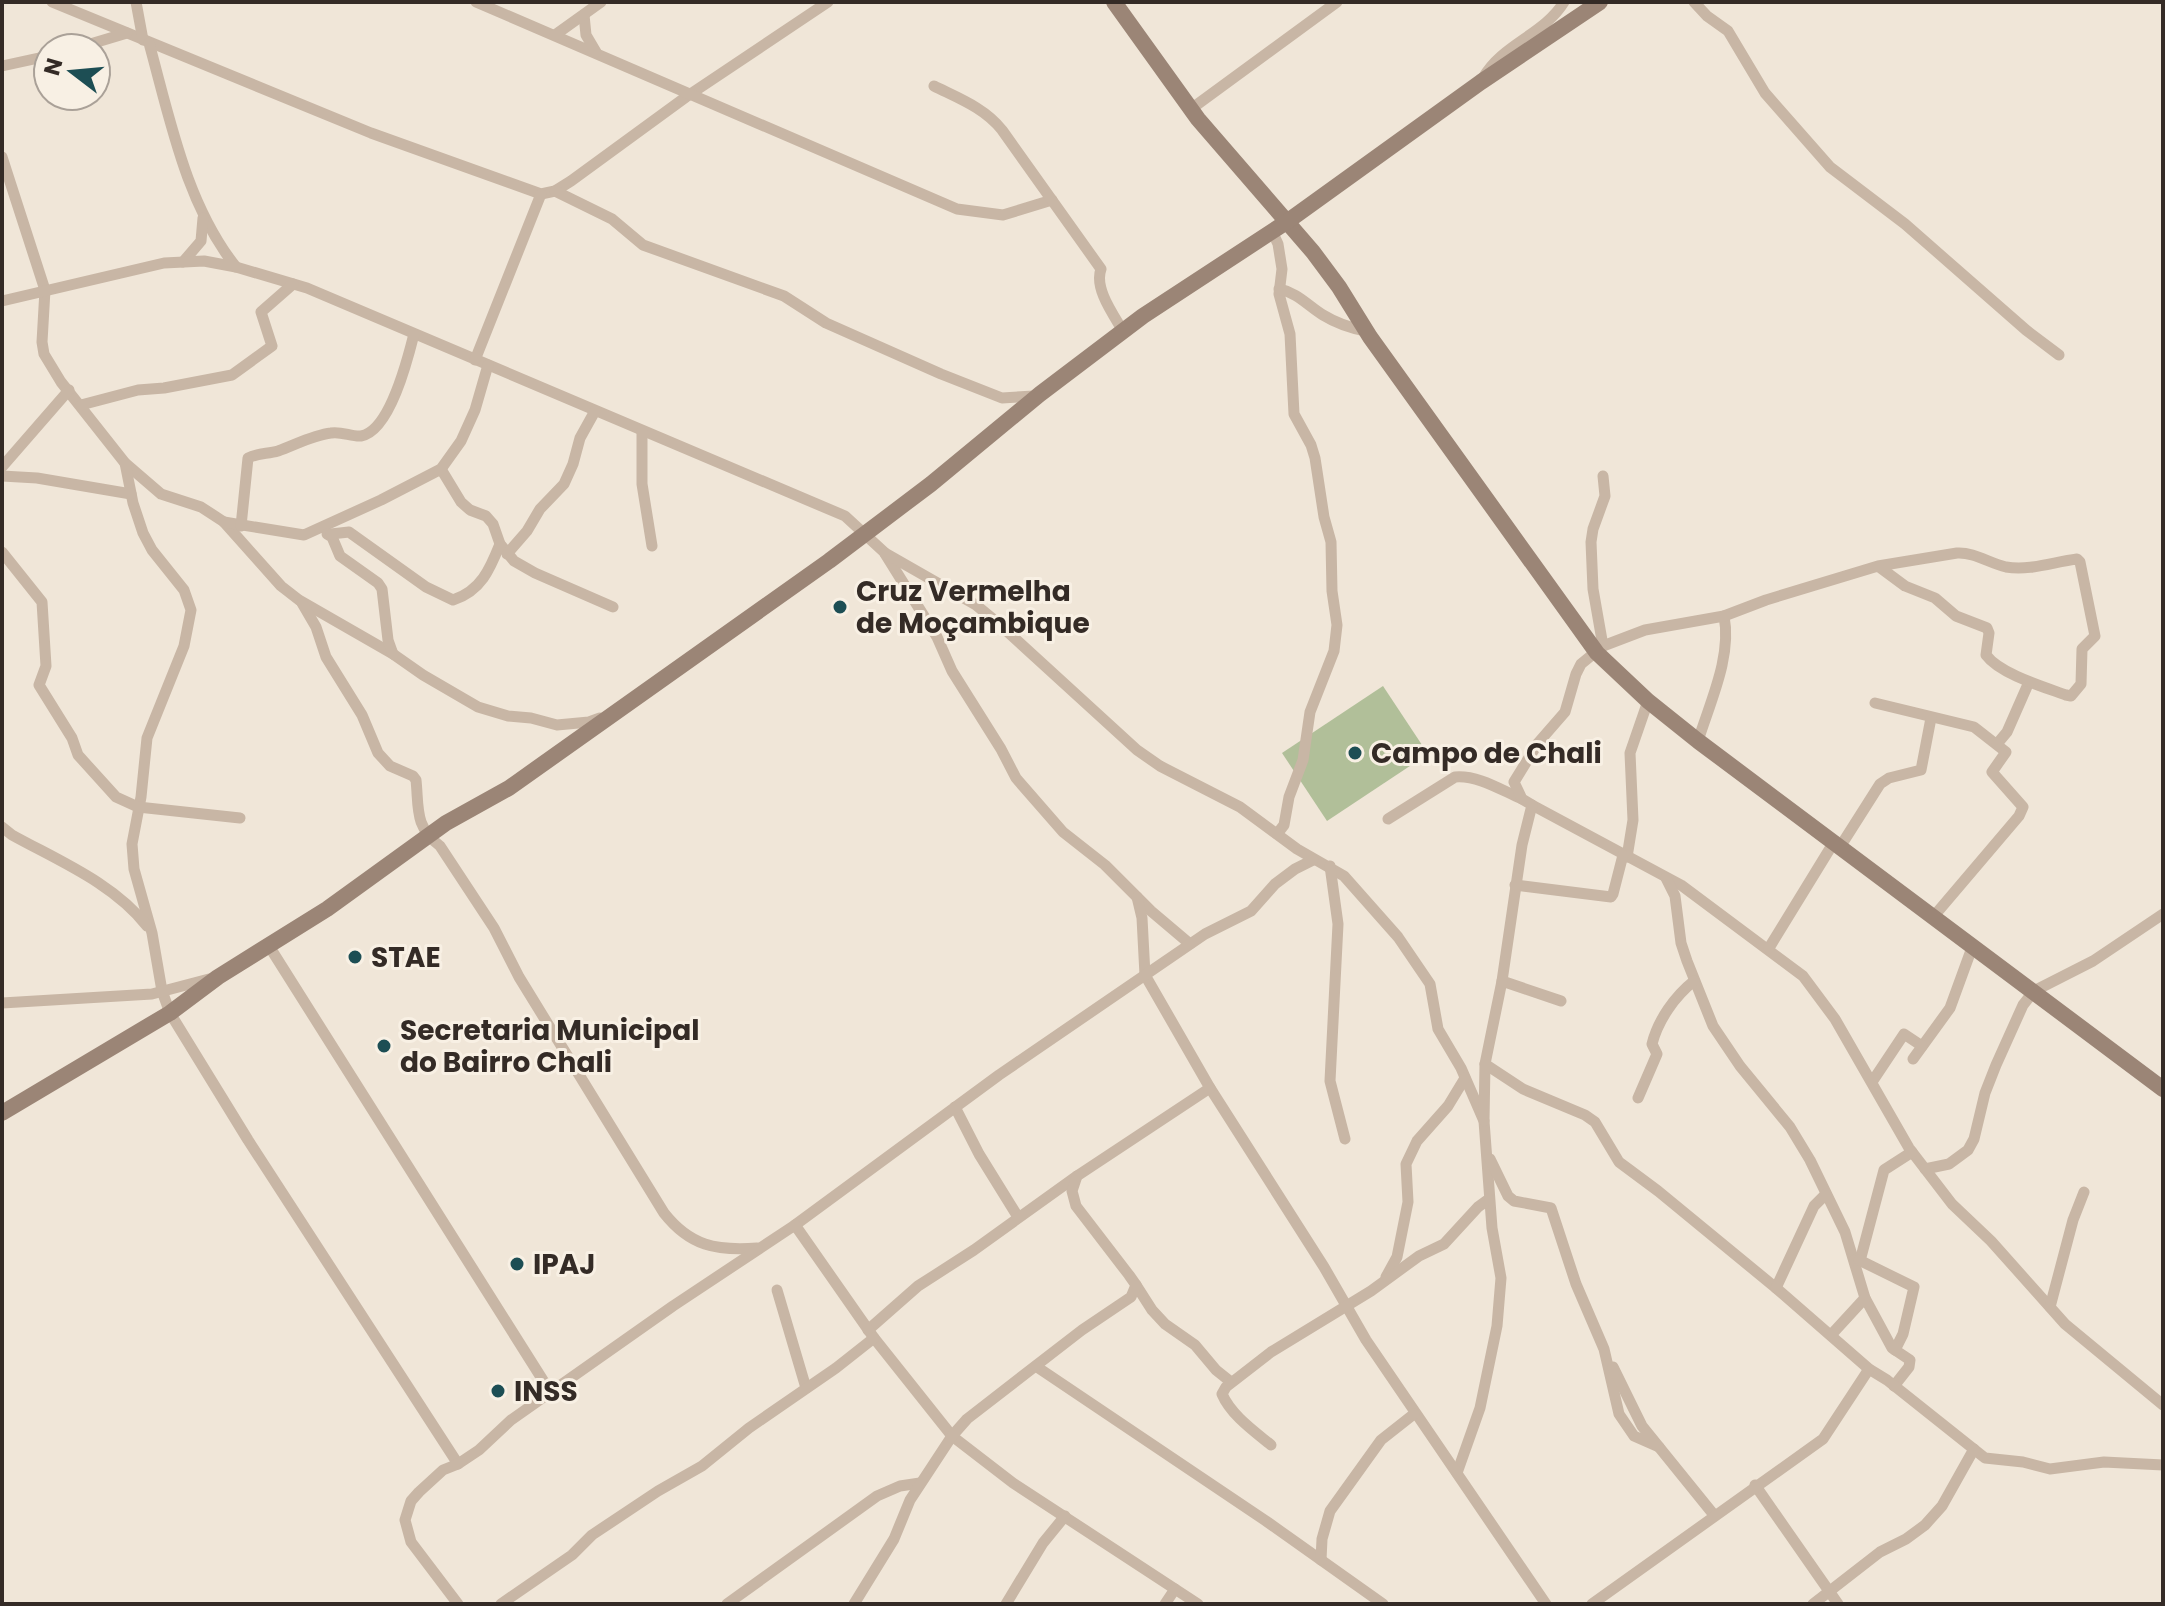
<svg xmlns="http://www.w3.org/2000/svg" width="2165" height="1606" font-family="Poppins,sans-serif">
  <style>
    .pitch { fill: #b1bf99 }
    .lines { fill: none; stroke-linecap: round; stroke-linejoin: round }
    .street { stroke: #c8b6a5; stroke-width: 11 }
    .secondary { stroke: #9b8576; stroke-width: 16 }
    .poi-dot { fill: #1d4e54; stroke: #f8f0e4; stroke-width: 3 }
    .labels { text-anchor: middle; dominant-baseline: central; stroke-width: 6; stroke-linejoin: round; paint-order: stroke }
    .poi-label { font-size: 28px; font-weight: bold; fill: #342b26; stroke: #f8f0e4; text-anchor: start }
  </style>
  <rect width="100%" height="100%" fill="#f0e6d8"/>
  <path class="pitch" d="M1383,686L1428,754L1327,821L1282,753Z"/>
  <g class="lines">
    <g class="street">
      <path d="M52,2L371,133L541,194L555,191L571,181L686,97L828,2"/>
      <path d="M136,2L143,40"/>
      <path d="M476,2L957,209L1003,215L1052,200"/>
      <path d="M1694,2L1707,16L1728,31L1765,93L1830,167L1905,224L2026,330L2059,355"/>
      <path d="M584,15L586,35L596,52"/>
      <path d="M555,35L601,2"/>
      <path d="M149,43C170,119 186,204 236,267"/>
      <path d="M77,48L127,33"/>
      <path d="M2,66L48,56"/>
      <path d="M1483,78C1502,44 1544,35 1564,2"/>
      <path d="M934,86C958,98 985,108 1002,130L1101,269C1094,288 1113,314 1123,331"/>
      <path d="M1191,109L1337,2"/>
      <path d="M2,157L45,290L42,342L44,354L61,382L125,463L161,494L201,507L224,522L281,586L299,600L393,654L423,675L478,707L508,716L531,718L557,725L589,722L600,718"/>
      <path d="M555,191L612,219L643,245L784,296L826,323L941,374L1002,398L1034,396"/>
      <path d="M1272,231L1278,244L1282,269L1279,294L1290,334L1294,414L1311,445L1315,458L1324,517L1331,542L1332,591L1337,625L1334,651L1310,712L1303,760L1289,797L1284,825L1277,834"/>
      <path d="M183,262L201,241L203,218"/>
      <path d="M1279,289C1298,293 1307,305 1323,315C1336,323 1350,328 1366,331"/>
      <path d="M2,301L164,263L204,261L236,267L307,288L845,516L884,552L937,637L952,671L1001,749L1016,778L1063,832L1105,865L1151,911L1190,944"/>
      <path d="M475,360L541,194"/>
      <path d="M81,405L138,390L164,388L232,375L272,346L261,312L293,284"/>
      <path d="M642,431V484L652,546"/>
      <path d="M125,463L133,503L143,533L152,550L184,590L191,610L184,646L147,738L141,797L132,844L134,869L152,933L162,991L170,1013L248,1140L458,1464"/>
      <path d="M2,467L69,390"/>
      <path d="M441,469L461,502L470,510L486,516L493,524L500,544L514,561L535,573L613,607"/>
      <path d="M2,476L37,478L131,494"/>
      <path d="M1603,476L1605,496L1593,529L1591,542L1593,589L1603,646"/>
      <path d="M224,522L304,535L381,500L441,469L461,441L475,410L488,365"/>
      <path d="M241,526L248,458C257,453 268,454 278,451C295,445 313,435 331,433C341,431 352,437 361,436C390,431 408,358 414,334"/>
      <path d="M327,534L332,537L340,556L378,583L382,589L388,640L393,654"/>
      <path d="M331,534L349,532L426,587L453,600C481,591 490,569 500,544"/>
      <path d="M2,552L42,602L46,666L39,685L72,738L78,755L116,797L138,807L240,818"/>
      <path d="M885,553L976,605L999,624L1137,750L1160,766L1240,807L1297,849L1344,876L1398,937L1430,984L1438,1029L1461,1068L1484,1121L1492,1228L1501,1278L1497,1326L1480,1408L1457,1473"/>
      <path d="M507,554L527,531L540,509L564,484L573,464L580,438L595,411"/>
      <path d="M302,603L316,627L326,657L362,715L378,753L390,766L413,776L416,780C419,808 414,826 440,846L494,928L519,977L664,1213C690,1246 716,1251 757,1248"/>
      <path d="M1875,703L1974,727L2006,752L1992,772L2023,807L2019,816L1934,916"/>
      <path d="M1698,741C1710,702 1732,657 1724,616"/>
      <path d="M1997,744L2007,732L2029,682"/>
      <path d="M1532,805L1681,885L1803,976L1835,1019L1909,1148L1952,1204L1991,1241L2065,1324L2163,1405"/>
      <path d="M1388,819L1455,777C1478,775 1501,790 1522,799"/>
      <path d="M2,827L12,835C59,861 113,883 147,926"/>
      <path d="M1840,847L1880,784L1889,778L1921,770L1931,718"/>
      <path d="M1627,857L1633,820L1630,753L1648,701"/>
      <path d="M1330,866L1338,924L1330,1081L1345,1139"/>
      <path d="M1666,878L1675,896L1681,943L1687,961L1713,1026L1740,1066L1790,1127L1810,1160L1845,1232L1865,1298L1892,1348L1910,1360L1909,1367L1894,1386"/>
      <path d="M1515,885L1611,897L1613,894L1623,855"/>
      <path d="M1137,897L1142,918L1145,975L1210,1088L1324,1267L1366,1340L1546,1604"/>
      <path d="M269,946L551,1393"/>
      <path d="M1769,948L1834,842"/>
      <path d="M1502,981L1561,1001"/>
      <path d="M2,1003L152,994L209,979"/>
      <path d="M1913,1059L1950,1008L1973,945"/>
      <path d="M1485,1064L1523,1089L1585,1115L1595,1122L1619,1162L1658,1191L1776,1288L1869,1369L1887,1380L1985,1458L2023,1462L2050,1469L2104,1462L2163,1465"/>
      <path d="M1872,1082L1904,1034L1922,1046"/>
      <path d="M1638,1098L1657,1054L1652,1044C1658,1020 1675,996 1694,981"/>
      <path d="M955,1107L979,1154L1018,1217"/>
      <path d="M1484,1121L1485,1064L1502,981L1522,845L1532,805L1522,799L1514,782L1538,743L1565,712L1576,674L1581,664L1603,646L1645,630L1724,616L1766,600L1878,566L1957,553C1974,552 1989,563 2006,567C2030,571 2053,562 2077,559L2080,562L2095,636L2082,649L2081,684L2071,696L2066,695C2044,687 2000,674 1986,655L1989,633L1987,628L1956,616L1935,598L1905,586L1878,566"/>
      <path d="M1490,1159L1508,1196L1514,1201L1551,1208L1576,1284L1604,1349L1619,1414L1634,1436L1659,1447"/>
      <path d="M1925,1169L1949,1164L1968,1150L1974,1139L1985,1093L1996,1065L2023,1005L2034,991L2093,961L2163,914"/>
      <path d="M795,1225L999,1075L1205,934L1251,911L1275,884L1295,869L1313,860"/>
      <path d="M1855,1260L1861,1257L1884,1170L1912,1152"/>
      <path d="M1859,1260L1914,1287L1903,1334L1895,1350"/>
      <path d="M1386,1277L1397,1257L1408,1202L1406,1164L1417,1141L1448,1106L1465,1078"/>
      <path d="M1136,1285L1152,1310L1165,1324L1195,1345L1216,1370L1231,1382"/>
      <path d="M1776,1288L1814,1206L1826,1194"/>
      <path d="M777,1290L806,1388"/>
      <path d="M2050,1307L2073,1220L2084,1192"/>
      <path d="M868,1330L918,1286L974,1250L1077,1176"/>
      <path d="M1831,1335L1865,1298"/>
      <path d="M1037,1367L1266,1521L1383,1604"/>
      <path d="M1613,1367L1642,1426L1714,1515"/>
      <path d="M1271,1445C1254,1431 1231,1415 1222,1394L1226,1387L1271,1352L1371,1291L1419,1256L1444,1244L1478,1207L1489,1199"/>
      <path d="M1755,1485L1838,1604"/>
      <path d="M1321,1560L1322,1539L1330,1511L1381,1440L1414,1414"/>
      <path d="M458,1604L411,1542L405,1520L411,1501L419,1492L443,1470L458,1464L479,1450L511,1420L673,1306L795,1225L874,1338L952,1436L1013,1483L1198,1604"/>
      <path d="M501,1604L572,1555L592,1535L658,1491L702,1466L749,1428L836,1368L874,1338"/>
      <path d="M727,1604L877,1496L900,1486L920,1483"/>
      <path d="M854,1604L894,1539L910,1500L952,1436L967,1419L1082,1330L1131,1297L1136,1285L1129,1275L1076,1206L1072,1191L1077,1176L1210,1088"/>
      <path d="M1006,1604L1043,1543L1065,1516"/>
      <path d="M1165,1604L1175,1589"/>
      <path d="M1592,1604L1823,1439L1869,1369"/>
      <path d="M1813,1604L1880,1552L1906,1539L1925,1525L1942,1506L1974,1449"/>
    </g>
    <g class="secondary">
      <path d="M1114,2L1198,119L1313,252L1339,287L1370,337L1597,653L1648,701L1698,741L2163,1089"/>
      <path d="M2,1113L170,1013L218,977L327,909L446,823L509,788L829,561L931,484L1040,394L1143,316L1288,221L1481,82L1600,2"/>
    </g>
  </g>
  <g class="poi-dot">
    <circle cx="840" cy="607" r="8"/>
    <circle cx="1355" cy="753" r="8"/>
    <circle cx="355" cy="957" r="8"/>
    <circle cx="384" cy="1046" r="8"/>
    <circle cx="517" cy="1264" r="8"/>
    <circle cx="498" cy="1391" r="8"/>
  </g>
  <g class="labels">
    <g class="poi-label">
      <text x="856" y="591">Cruz Vermelha<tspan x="856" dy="32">de Moçambique</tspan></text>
      <text x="1371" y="753">Campo de Chali</text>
      <text x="371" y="957">STAE</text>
      <text x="400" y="1030">Secretaria Municipal<tspan x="400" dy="32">do Bairro Chali</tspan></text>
      <text x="533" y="1264">IPAJ</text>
      <text x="514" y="1391">INSS</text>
    </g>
  </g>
  <rect width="2165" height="1606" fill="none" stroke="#342b26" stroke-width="8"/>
  <g transform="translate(72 72) rotate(286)"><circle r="38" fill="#f8f0e4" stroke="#aaa198" stroke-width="2"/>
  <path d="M0-6L14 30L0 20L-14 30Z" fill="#1d4e54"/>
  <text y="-12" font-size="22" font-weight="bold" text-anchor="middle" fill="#342b26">N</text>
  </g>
</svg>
